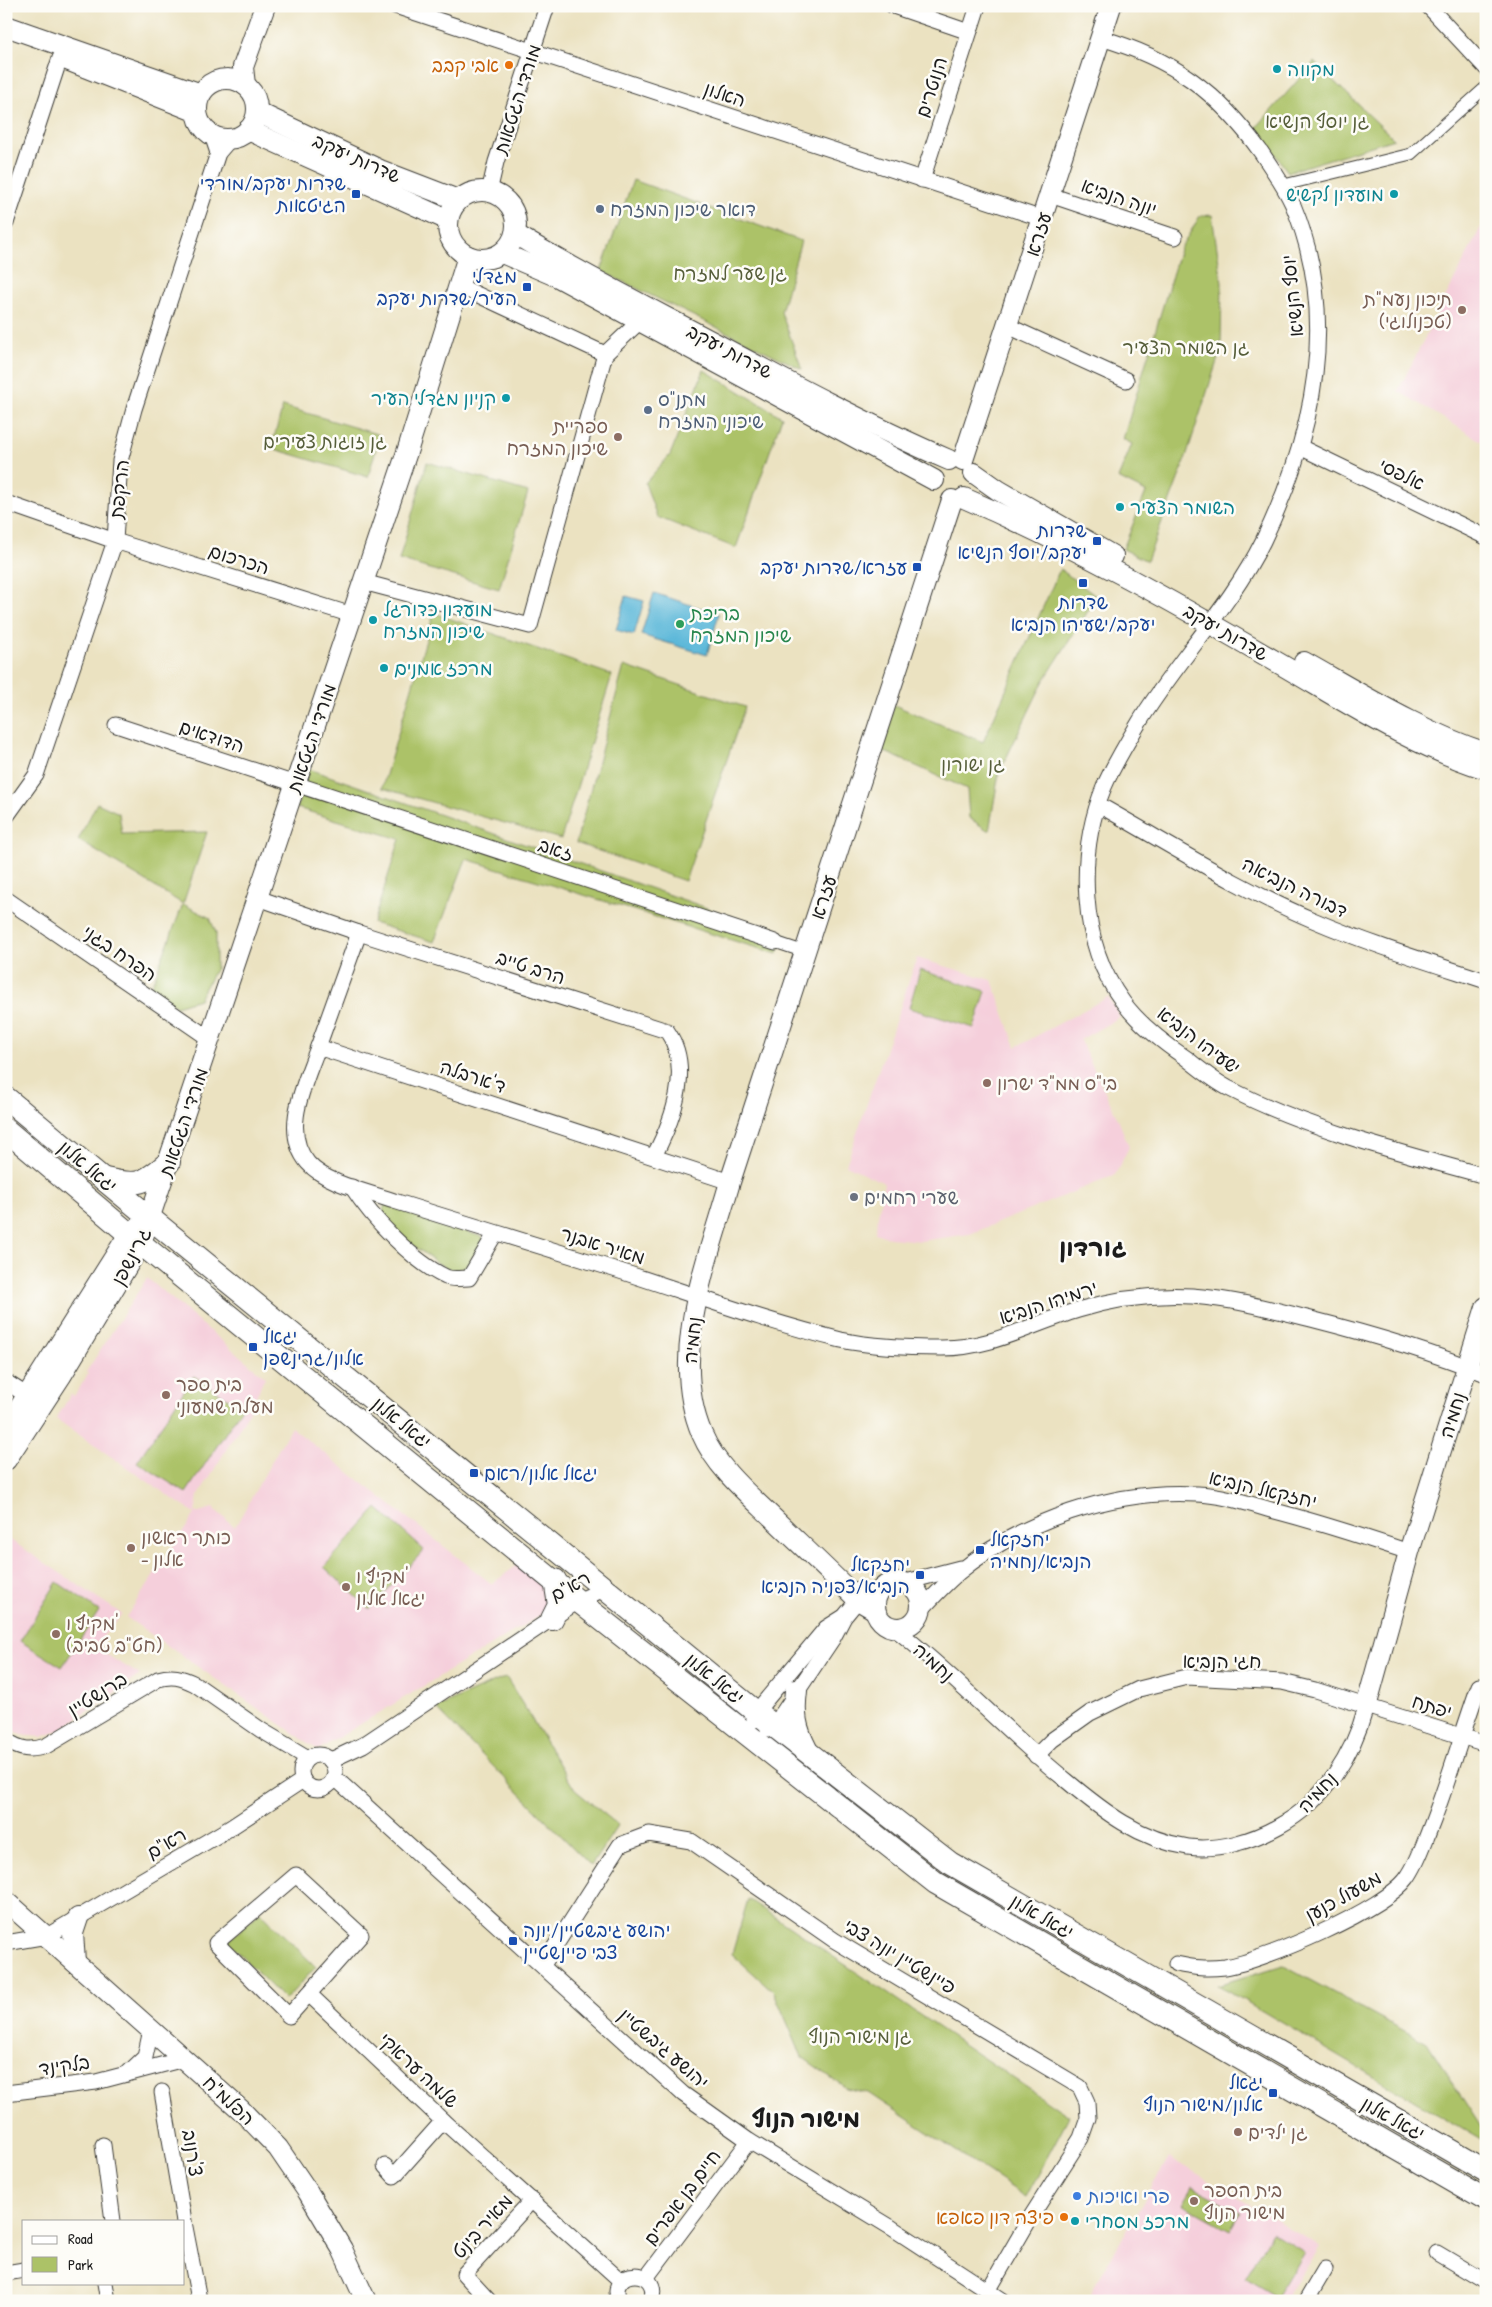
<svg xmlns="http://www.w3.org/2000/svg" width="1492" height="2307" font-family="'Patrick Hand','Playpen Sans Hebrew',sans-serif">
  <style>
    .built { fill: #f5cfdb }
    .green { fill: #acc267; stroke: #646f42 }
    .water { fill: #5bb8d9; stroke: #3c6a7a }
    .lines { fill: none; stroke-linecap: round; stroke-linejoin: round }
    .pedestrian-casing { stroke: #3b3a35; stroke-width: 13 }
    .minor-casing { stroke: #3b3a35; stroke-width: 17 }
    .tertiary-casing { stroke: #3b3a35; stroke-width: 22 }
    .secondary-casing { stroke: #3b3a35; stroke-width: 24 }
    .pedestrian { stroke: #fff; stroke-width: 11 }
    .minor { stroke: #fff; stroke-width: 15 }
    .tertiary { stroke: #fff; stroke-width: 20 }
    .secondary { stroke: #fff; stroke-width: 22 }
    .food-dot { fill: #e8710a; stroke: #fdfcf7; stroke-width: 2 }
    .culture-dot { fill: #0f9aa8; stroke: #fdfcf7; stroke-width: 2 }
    .transit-dot { fill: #1a4fb4; stroke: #fdfcf7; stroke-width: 2 }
    .service-dot { fill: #5c6f8a; stroke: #fdfcf7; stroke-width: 2 }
    .education-dot { fill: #8d6e63; stroke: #fdfcf7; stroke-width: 2 }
    .leisure-dot { fill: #2e9e5b; stroke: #fdfcf7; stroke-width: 2 }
    .worship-dot { fill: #6b7280; stroke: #fdfcf7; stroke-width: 2 }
    .shop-dot { fill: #3f7fe0; stroke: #fdfcf7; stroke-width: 2 }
    .labels { text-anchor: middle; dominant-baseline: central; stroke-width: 5; stroke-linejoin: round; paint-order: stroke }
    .food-label { font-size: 19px; fill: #c56008; stroke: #fdfcf7; text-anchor: end }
    .culture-label { font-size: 19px; fill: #0d838f; stroke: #fdfcf7; text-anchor: start }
    .street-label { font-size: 19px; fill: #1c1c1c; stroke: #fdfcf7 }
    .park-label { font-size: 19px; fill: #565e3a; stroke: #fdfcf7 }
    .transit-label { font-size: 19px; fill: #164399; stroke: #fdfcf7; text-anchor: end }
    .service-label { font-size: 19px; fill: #4e5e75; stroke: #fdfcf7; text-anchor: start }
    .education-label { font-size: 19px; fill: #785e54; stroke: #fdfcf7; text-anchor: start }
    .leisure-label { font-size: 19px; fill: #27864d; stroke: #fdfcf7; text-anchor: start }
    .worship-label { font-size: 19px; fill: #5b616d; stroke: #fdfcf7; text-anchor: start }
    .shop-label { font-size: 19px; fill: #366cbe; stroke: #fdfcf7; text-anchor: start }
    .district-label { font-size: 24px; font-weight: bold; fill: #1c1c1c; stroke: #fdfcf7 }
  </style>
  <rect width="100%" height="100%" fill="#fdfcf7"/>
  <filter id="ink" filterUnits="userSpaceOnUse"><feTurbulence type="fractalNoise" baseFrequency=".02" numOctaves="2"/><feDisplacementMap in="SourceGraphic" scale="10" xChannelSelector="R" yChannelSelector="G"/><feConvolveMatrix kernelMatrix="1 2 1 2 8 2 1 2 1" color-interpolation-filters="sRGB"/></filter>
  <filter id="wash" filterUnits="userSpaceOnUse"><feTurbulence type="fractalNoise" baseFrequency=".0096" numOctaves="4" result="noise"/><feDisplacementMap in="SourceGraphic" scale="20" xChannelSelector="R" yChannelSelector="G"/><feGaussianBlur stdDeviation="1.12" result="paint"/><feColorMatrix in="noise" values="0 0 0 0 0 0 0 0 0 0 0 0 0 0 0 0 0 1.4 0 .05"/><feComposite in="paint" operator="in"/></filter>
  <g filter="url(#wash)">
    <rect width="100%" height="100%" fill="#ebe2c1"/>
    <g class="built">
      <path d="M1481,227L1486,230V444L1398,391Z"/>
      <path d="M917,958L992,980L1016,1047L1108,997L1120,1017L1080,1040L1118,1119L1129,1147L1115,1175L970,1234L921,1241L890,1238L875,1233L884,1183L846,1165Z"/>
      <path d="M147,1278L265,1377L248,1414L198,1496L195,1513L213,1508L235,1527L291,1427L492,1584L517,1565L549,1589L547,1611L318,1750L126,1617L195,1514L56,1419L71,1394L74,1396L80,1387L88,1374L86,1372Z"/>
      <path d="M6,1537L122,1614L94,1647L140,1675L59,1731L41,1737L22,1735L6,1727Z"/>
      <path d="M1169,2157L1320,2246L1284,2301H1086Z"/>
    </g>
    <g class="green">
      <path d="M1314,62L1394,139L1288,172L1256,128Z"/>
      <path d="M633,180L801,241L781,312L802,369L601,271Z"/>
      <path d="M1212,215L1222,283L1221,349L1182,469L1147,561L1123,549L1146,492L1118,478L1132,444L1123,439L1180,249L1200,216Z"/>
      <path d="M704,370L782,417L736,548L657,517L645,483L670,455Z"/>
      <path d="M283,406L380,435L368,477L271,448Z"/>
      <path d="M427,462L528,492L499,589L399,560Z"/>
      <path d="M1060,569L1097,597L1043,682L999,773L989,831L969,818L967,789L881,750L894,705L983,742Z"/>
      <path d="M434,613L612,675L561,839L382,788Z"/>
      <path d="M624,666L745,707L685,881L576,843Z"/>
      <path d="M309,769L787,936L777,954L466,859L434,942L373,923L400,839L297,808Z"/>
      <path d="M97,803L119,813L122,834L207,832L183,904L210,918L216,933V968L199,999L176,1006L151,987L183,904L78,840Z"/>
      <path d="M920,970L986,991L974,1028L909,1008Z"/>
      <path d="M385,1204L485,1238L468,1268L451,1272L415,1247L381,1219Z"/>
      <path d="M194,1376L242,1408L186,1493L137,1462Z"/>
      <path d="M377,1508L424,1550L370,1609L324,1567Z"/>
      <path d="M57,1582L99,1611L62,1667L20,1641Z"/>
      <path d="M506,1677L575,1790L618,1825L591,1866L436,1708Z"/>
      <path d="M748,1899L1069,2116L1026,2197L868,2093L846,2088L802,2057L774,1992L732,1954Z"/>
      <path d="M260,1912L316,1967L285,2000L227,1942Z"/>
      <path d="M1282,1965L1427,2043L1486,2135V2143L1218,1985Z"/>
      <path d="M1193,2187L1240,2212L1230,2230L1183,2204Z"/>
      <path d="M1272,2232L1304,2252L1277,2297L1245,2278Z"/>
    </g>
    <g class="water">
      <path d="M654,593L719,614L707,655L641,635Z"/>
      <path d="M626,596L644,601L634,635L616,630Z"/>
    </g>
  </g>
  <g filter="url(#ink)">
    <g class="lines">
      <g class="pedestrian-casing">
        <g id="pedestrian">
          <path d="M1284,185L1411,154L1486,87"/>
          <path d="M775,942L805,952"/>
        </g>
      </g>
      <g class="minor-casing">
        <g id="minor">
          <path d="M395,6L1043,219"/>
          <path d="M893,6L969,32"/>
          <path d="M1428,6L1486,68"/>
          <path d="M1101,38C1173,59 1217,91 1261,152C1273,170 1284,185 1293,205C1340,317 1314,435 1263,541C1230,608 1175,662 1137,726C1125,746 1113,766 1104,787C1077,853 1079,943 1123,1002C1140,1025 1162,1042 1186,1058C1200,1069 1214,1081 1230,1089C1308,1129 1401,1153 1486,1176"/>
          <path d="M212,135L218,153"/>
          <path d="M922,180L978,6"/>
          <path d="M489,192L496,162L547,6"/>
          <path d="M1050,195L1175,237"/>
          <path d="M6,223L60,58"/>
          <path d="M459,286L605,354"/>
          <path d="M1008,326L1126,380"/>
          <path d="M1300,447L1486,537"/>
          <path d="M6,503L115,541L352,615"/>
          <path d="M363,582L530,626L605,354L640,321"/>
          <path d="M116,725L775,942"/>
          <path d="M1099,805C1169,844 1239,889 1313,920C1369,944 1428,962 1486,981"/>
          <path d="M6,817L36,775L115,541L120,461L134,409L218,153L230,139"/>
          <path d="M258,898L359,933L667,1031C693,1067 673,1120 654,1156"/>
          <path d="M6,899L210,1039"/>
          <path d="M359,933L318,1047L730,1182"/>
          <path d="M318,1047C306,1082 280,1130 308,1163C326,1184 369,1192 394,1201C463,1223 532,1243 601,1265C681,1290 759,1320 841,1340C873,1347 908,1348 942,1348C993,1348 1031,1324 1078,1310C1114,1299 1154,1294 1192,1296C1233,1299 1271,1309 1311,1319C1370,1334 1429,1351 1486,1374"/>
          <path d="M352,1187C372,1218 413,1262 446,1277C452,1280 463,1278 469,1278L495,1234"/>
          <path d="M6,1382L34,1400"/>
          <path d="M902,1583L960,1568"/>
          <path d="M920,1611C932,1598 944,1585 958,1573C1023,1520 1113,1489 1197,1494C1223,1495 1247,1503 1271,1510C1318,1522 1364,1537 1409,1552"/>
          <path d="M894,1628C955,1675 1007,1733 1067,1781C1103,1811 1140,1840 1188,1847C1219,1851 1252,1841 1279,1826C1324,1802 1353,1755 1366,1707"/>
          <path d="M754,1720L756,1712L826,1628L842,1618"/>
          <path d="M768,1729L774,1726L833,1638L844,1617L858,1600L884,1587"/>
          <path d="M6,1740C20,1750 30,1751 46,1746L158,1679C172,1675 181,1677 195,1684L261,1730L308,1758"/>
          <circle cx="318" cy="1772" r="17"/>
          <path d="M1036,1756L1052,1740L1090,1713L1139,1689L1187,1677L1282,1682L1315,1690L1486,1744"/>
          <path d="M331,1760L363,1745L578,1601L606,1588"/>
          <path d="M334,1777L683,2094L749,2141L892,2228L1004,2301"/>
          <path d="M296,1875L361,1935L289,2016L216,1943Z"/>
          <path d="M6,1943L47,1936L230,1828L303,1780"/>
          <path d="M1176,1964C1195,1968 1206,1969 1225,1967C1264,1961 1385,1909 1407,1878C1418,1863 1424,1843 1431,1826C1449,1780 1462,1733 1479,1686"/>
          <path d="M543,1965L620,1845L649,1834L691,1841L834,1940L1080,2087L1087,2102L1088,2118L1081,2138L1032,2215L988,2291"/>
          <path d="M309,1994L443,2121L621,2281"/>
          <path d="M127,2074L145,2057L151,2030"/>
          <path d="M162,2092L184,2221"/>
          <path d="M6,2093L96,2082L184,2059"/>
          <path d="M103,2145L113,2221"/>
          <path d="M385,2166L394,2176L443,2121"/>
          <path d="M184,2222L198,2294"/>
          <path d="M1437,2253L1486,2282"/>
          <path d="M6,2273L24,2270"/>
          <path d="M646,2278L749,2141"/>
          <path d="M105,2283L108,2301"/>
          <path d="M489,2301L464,2274L532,2200"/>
          <path d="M619,2301C606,2267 663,2266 651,2301"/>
          <path d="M1306,2301L1325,2269"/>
        </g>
      </g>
      <g class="tertiary-casing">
        <g id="tertiary">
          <path d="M6,26L201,94"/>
          <path d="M67,60L197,112"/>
          <circle cx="227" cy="109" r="30"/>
          <path d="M245,85L243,67L265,6"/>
          <path d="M257,112L380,170L458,200"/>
          <path d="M248,130L448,220"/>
          <circle cx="482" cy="225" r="34"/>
          <path d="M515,234C579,273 645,306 711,341C789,383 868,425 949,460"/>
          <path d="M502,253L558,277L934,480"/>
          <path d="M963,460L1111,6"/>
          <path d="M974,473L998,490L1113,556"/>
          <path d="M964,498C1071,544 1174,602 1275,661C1343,700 1410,745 1486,769"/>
          <path d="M1304,662C1363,695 1422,732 1486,753"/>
          <path d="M6,1429L129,1234L141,1225"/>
          <path d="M6,1460L61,1376L141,1243L407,452L468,256"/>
          <circle cx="898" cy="1605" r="23"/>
          <path d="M875,1610L858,1600C830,1572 801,1545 773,1518C748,1494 716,1467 702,1434C668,1355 708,1260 730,1182L952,500"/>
          <path d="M1366,1707L1409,1552L1486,1307"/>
          <path d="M6,1901L240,2109L278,2148L308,2192L342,2249L366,2301"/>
          <path d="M75,1962L73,1933L78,1918"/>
        </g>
      </g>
      <g class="secondary-casing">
        <g id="secondary">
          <path d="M6,1098L150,1218L756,1712L950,1863L1486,2171"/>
          <path d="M6,1130L129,1234L578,1601L936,1883L1486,2200"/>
          <path d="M105,1179C139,1187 143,1184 169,1162"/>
          <path d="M552,1619L559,1605L555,1580"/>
          <path d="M796,1691C793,1714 795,1728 806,1749"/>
        </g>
      </g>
      <use href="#pedestrian" class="pedestrian"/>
      <use href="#minor" class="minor"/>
      <use href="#tertiary" class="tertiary"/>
      <use href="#secondary" class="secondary"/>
    </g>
  </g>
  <g class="food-dot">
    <circle cx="509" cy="65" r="5"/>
    <circle cx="1064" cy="2217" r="5"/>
  </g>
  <g class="culture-dot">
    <circle cx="1277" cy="69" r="5"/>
    <circle cx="1394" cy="194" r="5"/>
    <circle cx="506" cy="398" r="5"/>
    <circle cx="1120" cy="507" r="5"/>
    <circle cx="373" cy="620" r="5"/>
    <circle cx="384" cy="668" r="5"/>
    <circle cx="1075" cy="2221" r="5"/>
  </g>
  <g class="transit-dot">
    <rect x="351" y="189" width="10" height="10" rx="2.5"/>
    <rect x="522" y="282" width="10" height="10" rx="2.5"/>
    <rect x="1092" y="536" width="10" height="10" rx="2.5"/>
    <rect x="912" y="562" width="10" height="10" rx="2.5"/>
    <rect x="1078" y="578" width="10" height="10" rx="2.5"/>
    <rect x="248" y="1342" width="10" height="10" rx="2.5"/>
    <rect x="469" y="1468" width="10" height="10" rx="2.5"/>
    <rect x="975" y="1545" width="10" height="10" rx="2.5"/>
    <rect x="915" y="1570" width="10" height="10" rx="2.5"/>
    <rect x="508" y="1936" width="10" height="10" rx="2.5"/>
    <rect x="1268" y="2088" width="10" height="10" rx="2.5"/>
  </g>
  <g class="service-dot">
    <circle cx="600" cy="209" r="5"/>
    <circle cx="648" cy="410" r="5"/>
  </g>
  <g class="education-dot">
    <circle cx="1462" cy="310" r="5"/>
    <circle cx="618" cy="437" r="5"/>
    <circle cx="987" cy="1083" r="5"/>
    <circle cx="166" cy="1395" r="5"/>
    <circle cx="131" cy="1548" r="5"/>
    <circle cx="346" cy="1587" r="5"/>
    <circle cx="56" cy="1634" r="5"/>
    <circle cx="1238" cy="2132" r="5"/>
    <circle cx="1194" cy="2201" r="5"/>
  </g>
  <circle class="leisure-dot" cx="680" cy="624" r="5"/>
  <circle class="worship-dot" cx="854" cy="1197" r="5"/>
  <circle class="shop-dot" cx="1077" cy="2196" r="5"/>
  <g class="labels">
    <g class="food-label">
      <text x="499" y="65">אבי קבב</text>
      <text x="1054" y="2217">פיצה דון פאפא</text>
    </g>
    <g class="culture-label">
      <text x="1287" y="69">מקווה</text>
      <text x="1384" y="194" text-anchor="end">מועדון לקשיש</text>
      <text x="496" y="398" text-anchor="end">קניון מגדלי העיר</text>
      <text x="1130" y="507">השומר הצעיר</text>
      <text x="383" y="609">מועדון כדורגל<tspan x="383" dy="22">שיכון המזרח</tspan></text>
      <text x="394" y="668">מרכז אמנים</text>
      <text x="1085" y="2221">מרכז מסחרי</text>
    </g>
    <g class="street-label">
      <text transform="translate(931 87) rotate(-72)">הנוטרים</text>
      <text transform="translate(725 94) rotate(18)">האלון</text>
      <text transform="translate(517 99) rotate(-72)">מורדי הגטאות</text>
      <text transform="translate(357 158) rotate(24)">שדרות יעקב</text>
      <text transform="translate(1119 197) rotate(19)">יונה הנביא</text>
      <text transform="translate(1038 234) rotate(-72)">עזרא</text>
      <text transform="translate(1292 296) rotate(-96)">יוסף הנשיא</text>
      <text transform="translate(730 351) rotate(28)">שדרות יעקב</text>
      <text transform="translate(1402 474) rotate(26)">אלפסי</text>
      <text transform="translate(119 489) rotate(-84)">הרקפת</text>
      <text transform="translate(239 559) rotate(17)">הכרכום</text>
      <text transform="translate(1226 632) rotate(30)">שדרות יעקב</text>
      <text transform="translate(212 736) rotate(18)">הדודאים</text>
      <text transform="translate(311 738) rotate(-71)">מורדי הגטאות</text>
      <text transform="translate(556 849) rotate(18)">זאב</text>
      <text transform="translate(1295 887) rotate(26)">דבורה הנביאה</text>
      <text transform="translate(823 897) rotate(-72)">עזרא</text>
      <text transform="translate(120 953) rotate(34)">הפרח בגני</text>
      <text transform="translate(531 967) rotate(18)">הרב טייב</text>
      <text transform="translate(1199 1040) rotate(37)">ישעיהו הנביא</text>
      <text transform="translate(473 1076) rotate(18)">ד'ארבלה</text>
      <text transform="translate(183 1122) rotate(-71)">מורדי הגטאות</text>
      <text transform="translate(88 1166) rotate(40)">יגאל אלון</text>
      <text transform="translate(603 1245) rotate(17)">מאיר אבנר</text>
      <text transform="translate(131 1256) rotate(-62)">גרינשפן</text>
      <text transform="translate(1048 1302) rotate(-18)">ירמיהו הנביא</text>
      <text transform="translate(692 1340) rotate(-84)">נחמיה</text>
      <text transform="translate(1452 1415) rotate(-73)">נחמיה</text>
      <text transform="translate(402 1422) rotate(39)">יגאל אלון</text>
      <text transform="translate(1263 1489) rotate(13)">יחזקאל הנביא</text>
      <text transform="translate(570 1586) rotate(-29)">רא"ם</text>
      <text x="1222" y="1661">חגי הנביא</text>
      <text transform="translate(934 1662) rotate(42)">נחמיה</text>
      <text transform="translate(715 1678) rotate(39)">יגאל אלון</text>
      <text transform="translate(97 1694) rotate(-32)">ברנשטיין</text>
      <text transform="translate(1432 1706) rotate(17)">יפתח</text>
      <text transform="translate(1317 1792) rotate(-47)">נחמיה</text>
      <text transform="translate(166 1843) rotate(-31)">רא"ם</text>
      <text transform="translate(1343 1896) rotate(-29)">משעול כנען</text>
      <text transform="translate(1042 1916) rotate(30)">יגאל אלון</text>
      <text transform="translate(900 1956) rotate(31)">פיינשטיין יונה צבי</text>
      <text transform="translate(664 2048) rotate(41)">יהושע גיבשטיין</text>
      <text transform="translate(64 2065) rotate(-8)">בלקינד</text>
      <text transform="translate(419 2070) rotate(43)">שלמה עראקי</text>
      <text transform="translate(229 2100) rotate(43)">הפלמ"ח</text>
      <text transform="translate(1393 2118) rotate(29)">יגאל אלון</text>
      <text transform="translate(193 2153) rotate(81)">צ'רנוב</text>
      <text transform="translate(682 2197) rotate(-53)">חיים בן אפרים</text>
      <text transform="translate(482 2226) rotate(-48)">מאיר בינט</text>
    </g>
    <g class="park-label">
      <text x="1317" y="121">גן יוסף הנשיא</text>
      <text x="730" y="273">גן שער למזרח</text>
      <text x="1186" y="347">גן השומר הצעיר</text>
      <text x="325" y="441">גן זוגות צעירים</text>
      <text x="973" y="764">גן ישורון</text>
      <text x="860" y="2036">גן מישור הנוף</text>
    </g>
    <g class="transit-label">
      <text x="346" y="183">שדרות יעקב/מורדי<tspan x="346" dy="22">הגיטאות</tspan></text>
      <text x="517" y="276">מגדלי<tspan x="517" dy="22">העיר/שדרות יעקב</tspan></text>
      <text x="1087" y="530">שדרות<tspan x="1087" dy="22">יעקב/יוסף הנשיא</tspan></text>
      <text x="907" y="567">עזרא/שדרות יעקב</text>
      <text x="1083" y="602" text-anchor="middle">שדרות<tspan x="1083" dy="22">יעקב/ישעיהו הנביא</tspan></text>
      <text x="263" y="1336" text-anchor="start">יגאל<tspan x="263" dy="22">אלון/גרינשפן</tspan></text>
      <text x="484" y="1473" text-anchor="start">יגאל אלון/ראם</text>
      <text x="990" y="1539" text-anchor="start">יחזקאל<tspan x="990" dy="22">הנביא/נחמיה</tspan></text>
      <text x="910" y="1564">יחזקאל<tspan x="910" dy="22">הנביא/צפניה הנביא</tspan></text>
      <text x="523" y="1930" text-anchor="start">יהושע גיבשטיין/יונה<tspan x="523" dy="22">צבי פיינשטיין</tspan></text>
      <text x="1263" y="2082">יגאל<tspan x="1263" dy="22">אלון/מישור הנוף</tspan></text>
    </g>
    <g class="service-label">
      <text x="610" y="209">דואר שיכון המזרח</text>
      <text x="658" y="399">מתנ"ס<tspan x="658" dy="22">שיכוני המזרח</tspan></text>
    </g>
    <g class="education-label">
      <text x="1452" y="299" text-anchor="end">תיכון נעמ"ת<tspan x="1452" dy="22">(טכנולוגי)</tspan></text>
      <text x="608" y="426" text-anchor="end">ספריית<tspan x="608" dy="22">שיכון המזרח</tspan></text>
      <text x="997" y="1083">בי"ס ממ"ד ישרון</text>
      <text x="176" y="1384">בית ספר<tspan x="176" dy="22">מעלה שמעוני</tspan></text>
      <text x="141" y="1537">כותר ראשון<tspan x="141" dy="22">- אלון</tspan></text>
      <text x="356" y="1576">מקיף ו'<tspan x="356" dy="22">יגאל אלון</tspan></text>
      <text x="66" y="1623">מקיף ו'<tspan x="66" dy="22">(חט"ב טביב)</tspan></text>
      <text x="1248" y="2132">גן ילדים</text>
      <text x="1204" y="2190">בית הספר<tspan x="1204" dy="22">מישור הנוף</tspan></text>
    </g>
    <g class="leisure-label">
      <text x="690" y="613">בריכת<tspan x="690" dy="22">שיכון המזרח</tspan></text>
    </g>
    <g class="worship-label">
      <text x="864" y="1197">שערי רחמים</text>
    </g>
    <g class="shop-label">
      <text x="1087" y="2196">פרי ואיכות</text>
    </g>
    <g class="district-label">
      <text x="1093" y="1247">גורדון</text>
      <text x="806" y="2118">מישור הנוף</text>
    </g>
  </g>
  <rect width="1492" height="2307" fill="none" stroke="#fdfcf7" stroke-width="25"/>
  <rect x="22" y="2220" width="162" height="65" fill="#fdfcf7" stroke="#a3a29f"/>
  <rect x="32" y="2236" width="25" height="8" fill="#ffffff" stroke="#a3a29f"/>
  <text x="68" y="2244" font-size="15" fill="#1c1c1c">Road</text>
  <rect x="32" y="2257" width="25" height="15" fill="#acc267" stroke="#a3a29f"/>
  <text x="68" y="2270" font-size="15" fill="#1c1c1c">Park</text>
</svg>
